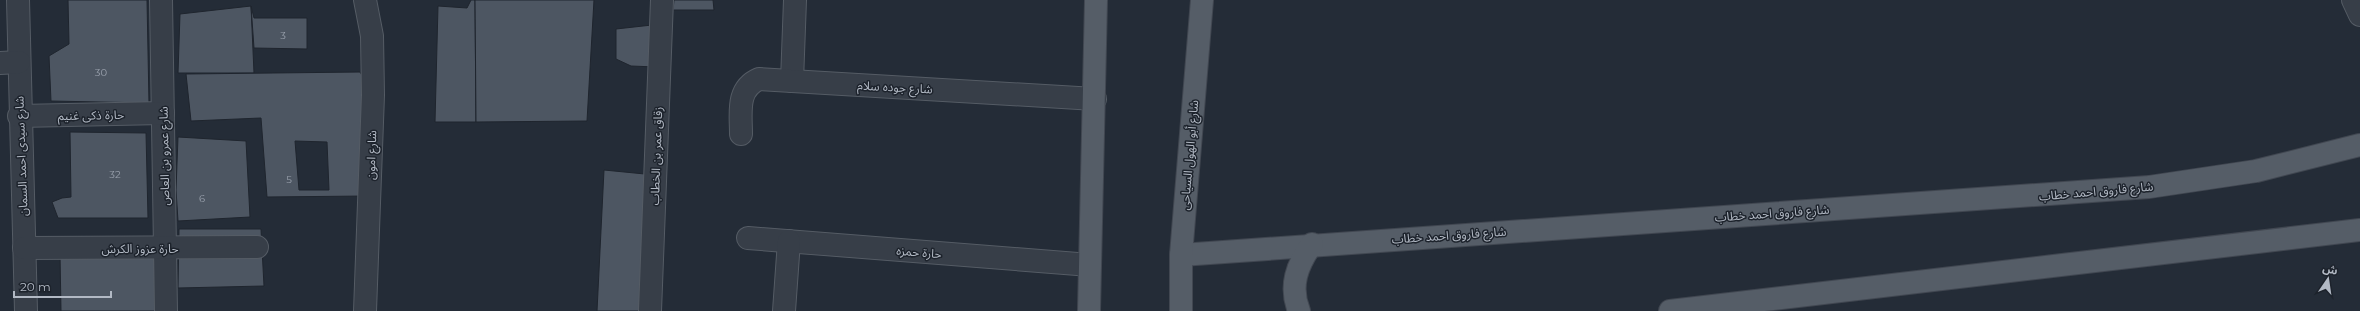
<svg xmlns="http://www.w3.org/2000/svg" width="2360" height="311" font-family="Montserrat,'Noto Sans Arabic',sans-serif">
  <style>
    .building { fill: #4d5662; stroke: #1f252e; fill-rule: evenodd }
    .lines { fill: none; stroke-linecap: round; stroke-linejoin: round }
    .minor-casing { stroke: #555c65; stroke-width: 24 }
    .major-casing { stroke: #414751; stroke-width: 24 }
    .minor { stroke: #373e48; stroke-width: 22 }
    .major { stroke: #555d67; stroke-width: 22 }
    .labels { text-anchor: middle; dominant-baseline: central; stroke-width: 3; stroke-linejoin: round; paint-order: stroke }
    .number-label { font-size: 10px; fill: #99a0ac }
    .street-label { font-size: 12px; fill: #b2b9c4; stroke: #1d232c }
  </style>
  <rect width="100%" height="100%" fill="#242c37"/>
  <g class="building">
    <path d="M68,0H147L149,103L51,101L49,56L69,44Z"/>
    <path d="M471,0H475L476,122H435L438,6L467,8Z"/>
    <path d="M475,0H594L587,121L476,122Z"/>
    <path d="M674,0H713L714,10H673Z"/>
    <path d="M251,6L254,73H178L180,14Z"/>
    <path d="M251,6L254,18H307V49L254,48Z"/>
    <path d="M661,24L656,67L631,66L616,59V29Z"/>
    <path d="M360,72L373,95L365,196L267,197L261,118L191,121L186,74ZM295,141L327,142L329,190H299Z"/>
    <path d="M70,132L146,133L148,218H58L52,202L62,198L71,197Z"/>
    <path d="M178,137L246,141L250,217L178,221L176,190Z"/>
    <path d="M604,170L655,175L646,311H597Z"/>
    <path d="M179,229H261L264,286L178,288Z"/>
    <path d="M158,254L159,311H61L60,255Z"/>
  </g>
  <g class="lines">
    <g class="minor-casing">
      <g id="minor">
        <path d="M18,0L26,311"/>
        <path d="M161,0L166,311"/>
        <path d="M2353,0L2360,15"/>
        <path d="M0,63L19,62"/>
        <path d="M792,81L795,0"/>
        <path d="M19,116L163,113"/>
        <path d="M741,134C741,113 736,89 759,79L1095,99"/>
        <path d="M748,238L1090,265"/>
        <path d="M24,248L257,247"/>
        <path d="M365,311L373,95L372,36L365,0"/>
        <path d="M650,311L662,0"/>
        <path d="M784,311L789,241"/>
      </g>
    </g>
    <g class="major-casing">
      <g id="major">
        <path d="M1181,255L2149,187L2256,171L2360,145"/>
        <path d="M1089,311L1096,0"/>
        <path d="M1181,311V255L1202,0"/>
        <path d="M1299,311C1289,286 1297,265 1312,244"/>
        <path d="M1670,311L2360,230"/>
      </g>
    </g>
    <use href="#minor" class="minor"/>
    <use href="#major" class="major"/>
  </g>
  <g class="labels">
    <g class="number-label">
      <text x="283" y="35">3</text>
      <text x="101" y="72">30</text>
      <text x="115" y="174">32</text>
      <text x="289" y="179">5</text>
      <text x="202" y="198">6</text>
    </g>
    <g class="street-label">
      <text transform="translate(895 87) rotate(3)">شارع جوده سلام</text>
      <text transform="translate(91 115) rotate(-1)">حارة ذكى غنيم</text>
      <text transform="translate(371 155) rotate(-88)">شارع امون</text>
      <text transform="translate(1189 155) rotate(-85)">شارع أبو الهول السياحى</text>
      <text transform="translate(21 156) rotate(-92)">شارع سيدى احمد السمان</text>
      <text transform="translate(164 156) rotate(-91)">شارع عمرو بن العاص</text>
      <text transform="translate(656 156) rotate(-88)">زقاق عمر بن الخطاب</text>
      <text transform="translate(2096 191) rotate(-5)">شارع فاروق احمد خطاب</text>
      <text transform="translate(1772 213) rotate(-4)">شارع فاروق احمد خطاب</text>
      <text transform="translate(1449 235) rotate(-4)">شارع فاروق احمد خطاب</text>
      <text x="140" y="248">حارة عزوز الكرش</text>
      <text transform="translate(919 252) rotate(5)">حارة حمزه</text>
    </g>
  </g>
  <g transform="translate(2328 279) rotate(13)" stroke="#1d232c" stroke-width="3" paint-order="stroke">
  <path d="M0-3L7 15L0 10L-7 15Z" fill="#b2b9c4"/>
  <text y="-6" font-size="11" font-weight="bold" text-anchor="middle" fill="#b2b9c4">ش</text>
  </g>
  <path d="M14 291v6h97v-6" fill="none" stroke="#b2b9c4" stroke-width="2"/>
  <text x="20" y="291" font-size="12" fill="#b2b9c4" stroke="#1d232c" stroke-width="3" paint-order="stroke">20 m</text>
</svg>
